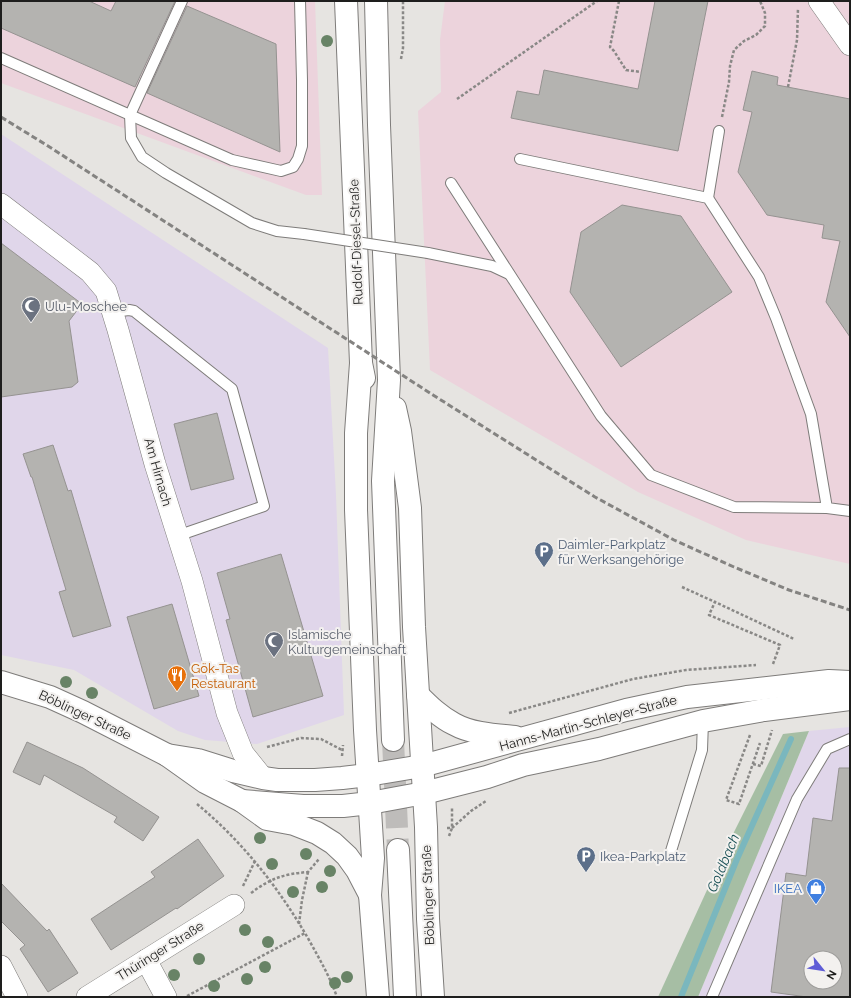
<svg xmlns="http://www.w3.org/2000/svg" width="851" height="998" font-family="Raleway,sans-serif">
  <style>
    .commercial { fill: #e0d6ea; fill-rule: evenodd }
    .industrial { fill: #ecd3dc }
    .green { fill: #a6bea4 }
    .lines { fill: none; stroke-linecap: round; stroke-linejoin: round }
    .stream { stroke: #7ab7be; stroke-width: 6 }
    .building { fill: #b4b3b0; stroke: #959391; fill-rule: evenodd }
    .secondary-tunnel { stroke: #bebcba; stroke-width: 22; stroke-dasharray: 22 11; stroke-linecap: butt }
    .lane-casing { stroke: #7e7c7a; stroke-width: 12 }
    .street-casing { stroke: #7e7c7a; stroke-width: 22 }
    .secondary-casing { stroke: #7e7c7a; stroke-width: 24 }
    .path { stroke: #898886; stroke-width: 2.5; stroke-dasharray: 3 2; stroke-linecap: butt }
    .lane { stroke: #fff; stroke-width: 10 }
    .street { stroke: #fff; stroke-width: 21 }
    .secondary { stroke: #fff; stroke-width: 22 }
    .rail { stroke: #848381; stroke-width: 3; stroke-dasharray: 6 3; stroke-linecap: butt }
    .lane-bridge-casing { stroke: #7e7c7a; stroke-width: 12; stroke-linecap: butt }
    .lane-bridge { stroke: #fff; stroke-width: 10 }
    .tree { fill: #688366 }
    .labels { text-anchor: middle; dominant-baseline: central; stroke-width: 4; stroke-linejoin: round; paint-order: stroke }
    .street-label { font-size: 13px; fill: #1e1e1d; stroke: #f3f1ef }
    .worship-label { font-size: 13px; fill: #5b616d; stroke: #f3f1ef; text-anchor: start }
    .service-label { font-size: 13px; fill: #4e5e75; stroke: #f3f1ef; text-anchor: start }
    .food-label { font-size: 13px; fill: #c56008; stroke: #f3f1ef; text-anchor: start }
    .shop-label { font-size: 13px; fill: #366cbe; stroke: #f3f1ef; text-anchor: end }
    .water-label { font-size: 14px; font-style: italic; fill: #195055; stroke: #f3f1ef }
  </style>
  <rect width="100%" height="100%" fill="#e6e4e1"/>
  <g class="commercial">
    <path d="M1,134L328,348L336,495L344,715L257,744L205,740L178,731L74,670L1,655Z"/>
    <path d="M850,727V997H698L809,731ZM811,958H835V982H811Z"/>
  </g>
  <g class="industrial">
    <path d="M1,1H315L322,195H306L1,83Z"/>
    <path d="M445,1H850V564L746,540L638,492L430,370L418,111L441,92L440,40Z"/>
  </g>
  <path class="green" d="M809,731L698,997H658L729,842L783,734Z"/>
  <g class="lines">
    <path class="stream" d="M681,997L737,859L791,739"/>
  </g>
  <g class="building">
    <path d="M1,1H89L111,11L116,1H175L135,87L1,28Z"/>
    <path d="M655,1H708L678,151L511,118L517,91L539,95L544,70L638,89Z"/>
    <path d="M187,6L276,44L280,152L147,93Z"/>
    <path d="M752,71L778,77L777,85L850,99V337L826,302L840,241L822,238L824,225L767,215L738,172L752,112L743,110Z"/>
    <path d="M622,205L681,216L732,292L621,367L570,292L581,232Z"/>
    <path d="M1,243L82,304L69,321L78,382L72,387L1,397Z"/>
    <path d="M217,413L234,479L191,490L174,424Z"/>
    <path d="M53,445L68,491L71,490L111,626L73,637L59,592L66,590L32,477H31L23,454Z"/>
    <path d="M281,554L323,696L253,717L226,620L230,619L217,573Z"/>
    <path d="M172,604L199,696L154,709L127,617Z"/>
    <path d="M27,742L83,768L159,817L143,841L114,822L117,817L44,775L40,785L13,772Z"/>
    <path d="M839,768H850V997H807L771,992L786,873L806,876L813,818L832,821ZM811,958H835V982H811Z"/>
    <path d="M198,839L224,876L177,909L176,908L111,950L91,919L155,877L151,872Z"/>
    <path d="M1,883L47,931L49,929L78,973L48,992L20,949L25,945L1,921Z"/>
  </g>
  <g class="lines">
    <path class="secondary-tunnel" d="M393,740L398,850"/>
    <g class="lane-casing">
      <g id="lane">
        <path d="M182,1L130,115L131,138L142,157L166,173L252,223L277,231L304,234"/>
        <path d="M1,58L232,160L281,171L293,167L298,159L302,146V80L300,1"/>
        <path d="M520,159L708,198L759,277L776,318L811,414L827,508L850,511"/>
        <path d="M451,183L601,416L651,475L734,507L827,508"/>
        <path d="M708,198L719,131"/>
        <path d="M428,253L492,266L509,274"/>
        <path d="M113,312L129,310L134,311L232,389L264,506L177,536"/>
        <path d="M671,851L702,750L703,721"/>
        <path d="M712,997L797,799L827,749L850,739"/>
      </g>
    </g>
    <g class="street-casing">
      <g id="street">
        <path d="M819,1L850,45"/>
        <path d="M1,204L90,272L106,291L118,330L155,464L192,581L227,713L243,753L263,778"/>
        <path d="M146,960L166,997"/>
        <path d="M1,966L17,997"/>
        <path d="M87,997L234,905"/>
      </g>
    </g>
    <g class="secondary-casing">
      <g id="secondary">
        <path d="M346,1L361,363L364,378"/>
        <path d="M376,1L379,125L389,380L383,481L393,740"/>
        <path d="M361,363L356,433V510L365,730L373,858L370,895L378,997"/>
        <path d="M395,408L400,431L410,508L414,627L426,827L428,919L433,997"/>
        <path d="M1,682L50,697L83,712L167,755L205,782L242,801L267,819L294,824L317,833L333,843L347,856L357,870L370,895"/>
        <path d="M418,695C429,706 440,717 454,724C472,734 495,735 515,737"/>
        <path d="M167,755L198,760L233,771L263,778L277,780H315L342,778L368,775L422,766L626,710L687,697L829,681L850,682"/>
        <path d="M242,801L303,806H343L370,803L424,793L487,777L523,765L599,749L703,721L764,710L850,699"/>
        <path d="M398,850L405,997"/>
      </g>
    </g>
    <g class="path">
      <path d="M619,1L610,47L614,51L626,70L641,72"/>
      <path d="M401,59L403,48V1"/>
      <path d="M788,87L797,40L798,8"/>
      <path d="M457,99L597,1"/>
      <path d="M722,117L729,82L730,66L734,50L744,41L756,35L765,26V13L760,1"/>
      <path d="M682,587L715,602"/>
      <path d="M773,664L780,645L709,615L715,602L794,639"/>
      <path d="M509,713L633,679L686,670L756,665"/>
      <path d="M750,735L726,800L739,804L760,743"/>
      <path d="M267,747L301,738L321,739L342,750"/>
      <path d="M342,756L343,745"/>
      <path d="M753,764L761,766L772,730"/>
      <path d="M197,804C243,842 279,888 309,940C320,960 329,975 337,997"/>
      <path d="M447,828H452L471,811L486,801"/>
      <path d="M449,836L452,828V807"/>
      <path d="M243,886L255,861"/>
      <path d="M251,893C271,878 284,874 308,872L319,859"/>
      <path d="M299,924L302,900L308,872"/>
      <path d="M187,996L305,933"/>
    </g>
    <use href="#lane" class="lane"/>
    <use href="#street" class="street"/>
    <use href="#secondary" class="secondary"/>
    <path class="rail" d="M1,117L48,146L433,395L595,497L674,540L734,567L789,590L850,610"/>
    <g class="lane-bridge-casing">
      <path id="lane-bridge" d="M304,234L428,253"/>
    </g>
    <use href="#lane-bridge" class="lane-bridge"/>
  </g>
  <g class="tree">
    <circle cx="327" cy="41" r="6"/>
    <circle cx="66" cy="682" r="6"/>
    <circle cx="92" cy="693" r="6"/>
    <circle cx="260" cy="838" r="6"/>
    <circle cx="306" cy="854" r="6"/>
    <circle cx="272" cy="864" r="6"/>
    <circle cx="330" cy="871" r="6"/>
    <circle cx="322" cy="887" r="6"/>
    <circle cx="293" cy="892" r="6"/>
    <circle cx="245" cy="930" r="6"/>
    <circle cx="268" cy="942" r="6"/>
    <circle cx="199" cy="959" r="6"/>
    <circle cx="265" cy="967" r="6"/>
    <circle cx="174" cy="975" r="6"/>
    <circle cx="347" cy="977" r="6"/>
    <circle cx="247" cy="979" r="6"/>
    <circle cx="335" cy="983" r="6"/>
    <circle cx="214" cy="986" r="6"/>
  </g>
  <defs>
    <g id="mosque-pin" transform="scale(1)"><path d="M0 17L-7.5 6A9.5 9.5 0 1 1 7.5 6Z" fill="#6b7280" stroke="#f3f1ef"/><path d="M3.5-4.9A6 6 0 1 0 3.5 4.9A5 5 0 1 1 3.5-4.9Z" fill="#fff"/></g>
    <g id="parking-pin" transform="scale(1)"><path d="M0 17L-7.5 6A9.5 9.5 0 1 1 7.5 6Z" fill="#5c6f8a" stroke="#f3f1ef"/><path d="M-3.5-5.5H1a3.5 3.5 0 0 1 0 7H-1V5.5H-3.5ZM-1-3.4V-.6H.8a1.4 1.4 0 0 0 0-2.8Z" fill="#fff"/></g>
    <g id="restaurant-pin" transform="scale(1)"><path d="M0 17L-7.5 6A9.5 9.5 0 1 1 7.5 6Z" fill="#e8710a" stroke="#f3f1ef"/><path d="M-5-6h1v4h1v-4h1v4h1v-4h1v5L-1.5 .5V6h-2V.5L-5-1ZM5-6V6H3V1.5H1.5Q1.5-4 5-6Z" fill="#fff"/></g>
    <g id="shop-pin" transform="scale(1)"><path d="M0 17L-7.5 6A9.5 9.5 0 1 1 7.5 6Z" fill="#3f7fe0" stroke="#f3f1ef"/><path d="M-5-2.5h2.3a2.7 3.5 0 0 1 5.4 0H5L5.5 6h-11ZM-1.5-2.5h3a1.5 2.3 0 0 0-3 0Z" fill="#fff"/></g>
  </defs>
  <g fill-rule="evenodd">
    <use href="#mosque-pin" x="31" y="306"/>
    <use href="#parking-pin" x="544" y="551"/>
    <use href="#mosque-pin" x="274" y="641"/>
    <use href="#restaurant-pin" x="177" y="675"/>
    <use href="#parking-pin" x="586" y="856"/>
    <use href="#shop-pin" x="816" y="888"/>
  </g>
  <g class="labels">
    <g class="street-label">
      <text transform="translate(356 242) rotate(-92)">Rudolf-Diesel-Straße</text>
      <text transform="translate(158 472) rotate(74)">Am Hirnach</text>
      <text transform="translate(85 715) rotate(25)">Böblinger Straße</text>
      <text transform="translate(588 723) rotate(-15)">Hanns-Martin-Schleyer-Straße</text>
      <text transform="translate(428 895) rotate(-92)">Böblinger Straße</text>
      <text transform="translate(160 951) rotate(-32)">Thüringer Straße</text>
    </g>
    <g class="worship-label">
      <text x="45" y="306">Ulu-Moschee</text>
      <text x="288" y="634">Islamische<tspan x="288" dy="15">Kulturgemeinschaft</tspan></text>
    </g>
    <g class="service-label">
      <text x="558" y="544">Daimler-Parkplatz<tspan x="558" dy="15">für Werksangehörige</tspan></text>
      <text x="600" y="856">Ikea-Parkplatz</text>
    </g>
    <g class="food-label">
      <text x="191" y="668">Gök-Tas<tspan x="191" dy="15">Restaurant</tspan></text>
    </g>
    <g class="shop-label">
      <text x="802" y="888">IKEA</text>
    </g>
    <g class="water-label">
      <text transform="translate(723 863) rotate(-67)">Goldbach</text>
    </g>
  </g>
  <rect width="851" height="998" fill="none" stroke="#1e1e1d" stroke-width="4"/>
  <g transform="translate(823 970) rotate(120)"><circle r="19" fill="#f3f1ef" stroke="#9e9d9b"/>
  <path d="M0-3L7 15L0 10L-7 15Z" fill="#5f5dd6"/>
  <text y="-6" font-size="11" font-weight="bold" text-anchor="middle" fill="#1e1e1d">N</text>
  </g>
</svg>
